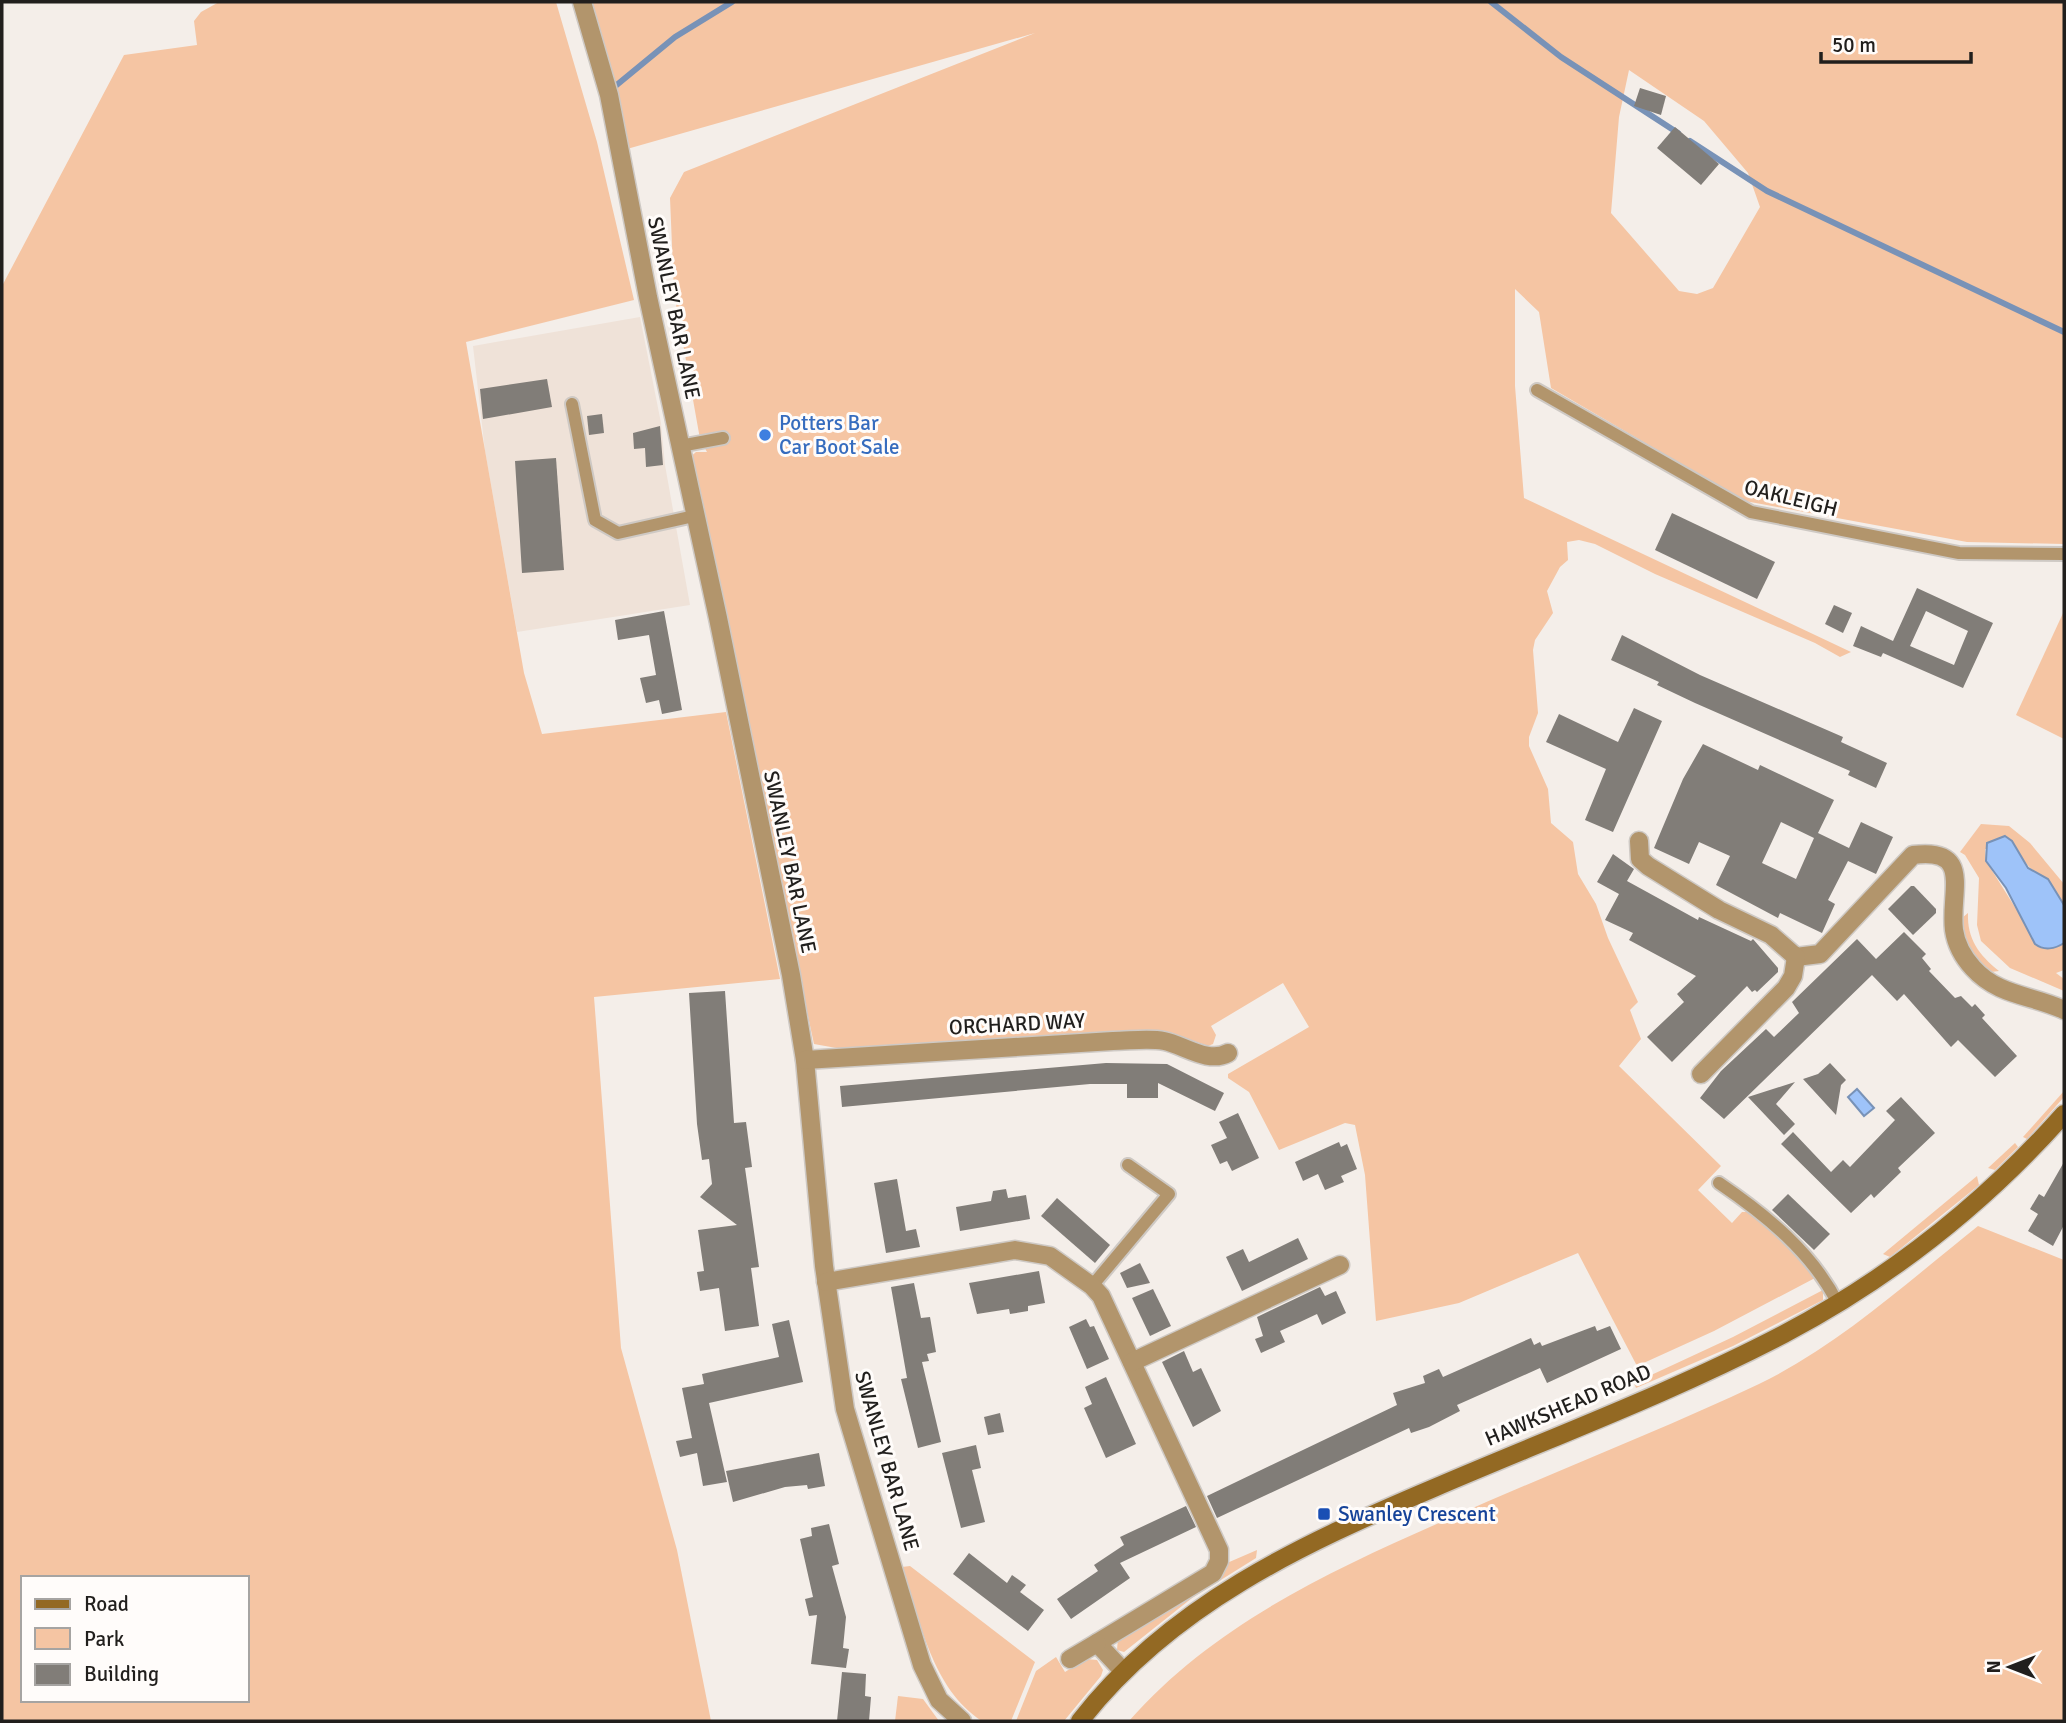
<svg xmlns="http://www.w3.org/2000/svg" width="2066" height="1723" font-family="Signika,sans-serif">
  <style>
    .built { fill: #efe2d8 }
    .green { fill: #f5c5a3; fill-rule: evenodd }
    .water { fill: #9ec3f9; stroke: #7892b7; stroke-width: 2 }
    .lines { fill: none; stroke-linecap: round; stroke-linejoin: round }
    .stream { stroke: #7892b7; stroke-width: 6 }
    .building { fill: #817d78; fill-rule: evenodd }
    .lane-casing { stroke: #cec9c4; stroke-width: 16 }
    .street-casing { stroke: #cec9c4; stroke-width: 21 }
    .secondary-casing { stroke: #cec9c4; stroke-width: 21 }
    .lane { stroke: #b2956c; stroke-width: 12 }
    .street { stroke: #b2956c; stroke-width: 18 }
    .secondary { stroke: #936923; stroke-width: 18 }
    .shop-dot { fill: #3f7fe0; stroke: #fffcfa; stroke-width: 2.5 }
    .transit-dot { fill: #1a4fb4; stroke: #fffcfa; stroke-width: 2.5 }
    .labels { text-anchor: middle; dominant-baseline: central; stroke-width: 6; stroke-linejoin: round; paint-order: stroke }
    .street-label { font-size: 21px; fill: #211f1d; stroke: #fffcfa }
    .shop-label { font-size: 21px; fill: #366cbe; stroke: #fffcfa; text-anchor: start }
    .transit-label { font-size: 21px; fill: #164399; stroke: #fffcfa; text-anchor: start }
  </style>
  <rect width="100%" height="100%" fill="#f4eee9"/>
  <path class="built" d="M640,317L661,423L665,465L690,605L517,632L485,451L473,346Z"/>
  <g class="green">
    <path d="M219,2H556L597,142L634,300L466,342L524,673L542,734L726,712L780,979L594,997L621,1348L677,1550L711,1721H2V286L124,55L197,45L194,21L201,12ZM23,1578H247V1700H23Z"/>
    <path d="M589,2H2064V544L1967,542L1745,501L1551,388L1539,312L1515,289V386L1524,498L1851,652L1840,657L1815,643L1655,574L1595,544L1579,540L1567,542L1568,560L1560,567L1547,591L1553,613L1535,640L1533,650L1538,713L1529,737V746L1548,789L1551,823L1573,842L1578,874L1596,904L1608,938L1638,1002L1630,1010L1641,1039L1619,1066L1721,1166L1698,1190L1732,1223L1742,1212H1752L1804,1262L1815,1278L1714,1331L1637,1366L1578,1253L1459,1303L1376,1321L1365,1175L1355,1125L1345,1123L1279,1150L1249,1092L1228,1078V1074L1309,1027L1283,983L1211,1026L1216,1035L1213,1044L1208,1046L1182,1037L1142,1030L842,1049L814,1044L688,459L696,452H707L700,439L674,293L670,198L684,172L1035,33L627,149ZM1629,70L1704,121L1748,173L1760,207L1713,288L1697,294L1679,291L1611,213L1619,117Z"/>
    <path d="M2064,611V739L2016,715Z"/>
    <path d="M1981,824L2009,826L2030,843L2064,884V905C2050,880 2028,873 2018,850L1985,849L1986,861L2018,912L2059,946L2064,943V970L2056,973L2064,979V991L2010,968L1981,941L1977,925L1979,878L1965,855L1960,852Z"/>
    <path d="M1968,913C1967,939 1979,955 1999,971L1991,972C1974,956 1962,942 1962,918Z"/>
    <path d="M2064,1091V1097L2027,1139L2023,1137Z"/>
    <path d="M2015,1143L2018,1147L1995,1170L1988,1168Z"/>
    <path d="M1977,1176L1979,1185L1890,1257L1883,1254Z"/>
    <path d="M1978,1226L2064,1260V1721H1129C1214,1624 1332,1570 1448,1519C1551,1473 1657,1432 1759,1384C1838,1346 1910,1280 1978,1226Z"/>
    <path d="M1823,1290V1300L1733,1346L1636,1388L1634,1383L1733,1337Z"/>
    <path d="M1257,1550L1256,1558L1192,1598L1124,1652L1117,1650L1118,1638C1140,1624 1219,1583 1227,1563Z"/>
    <path d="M910,1566L1035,1662L1011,1721H982C932,1689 920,1620 902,1567Z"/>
    <path d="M1056,1657L1065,1672L1086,1659L1097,1660L1103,1670L1101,1676L1064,1721H1016L1036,1671Z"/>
    <path d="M898,1696L923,1699L939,1721H895Z"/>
  </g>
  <g class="water">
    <path d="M2005,836L2012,841L2028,868L2048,879L2064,905V943C2055,949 2044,951 2035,944L2006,888L1986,861L1987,843Z"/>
    <path d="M1857,1089L1874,1108L1864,1116L1848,1097Z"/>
  </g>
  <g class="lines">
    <g class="stream">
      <path d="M1491,2L1561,57L1678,133"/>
      <path d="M613,88L675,37L732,2"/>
      <path d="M1690,141L1767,191L2064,332"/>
    </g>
  </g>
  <g class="building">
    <path d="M1640,88L1666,96L1661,115L1634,106Z"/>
    <path d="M1675,127L1719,164L1701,185L1657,148Z"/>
    <path d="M547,379L552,407L483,419L480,389Z"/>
    <path d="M602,414L604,433L589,435L587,416Z"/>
    <path d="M660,426L663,465L646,467L645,448L634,449L633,433Z"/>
    <path d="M556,458L564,570L522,573L515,461Z"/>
    <path d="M1672,513L1775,562L1757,599L1655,550Z"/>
    <path d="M1917,588L1993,623L1963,688L1883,653L1881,657L1853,646L1861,626L1893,641ZM1926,611L1968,631L1954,665L1910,646Z"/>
    <path d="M1834,605L1852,613L1843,633L1825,624Z"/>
    <path d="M664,611L682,710L662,714L659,700L646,703L640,678L656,675L649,635L618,640L615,620Z"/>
    <path d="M1622,635L1700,675L1843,737L1841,742L1887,763L1876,788L1848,775L1850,771L1695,703L1657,685L1659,682L1611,660Z"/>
    <path d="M1634,708L1662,721L1613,832L1585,820L1606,769L1546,742L1559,714L1618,742Z"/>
    <path d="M1703,744L1758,770L1760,765L1834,800L1818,833L1849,848L1861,822L1893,837L1876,874L1848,861L1828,900L1835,904L1822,933L1780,913L1778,918L1716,885L1730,856L1699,842L1689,864L1654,848L1683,779ZM1781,822L1814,838L1796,879L1762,863Z"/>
    <path d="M1613,854L1634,869L1627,881L1698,920L1699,917L1751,941L1753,939L1778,968V972L1757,992L1755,990L1752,992L1747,986L1672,1062L1647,1037L1684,1002L1677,994L1696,976L1629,940L1633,933L1605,920L1619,894L1597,882Z"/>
    <path d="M1911,886H1914L1936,909V913L1913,935L1888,909Z"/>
    <path d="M1904,932L1926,954L1922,958L1931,969L1929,971L1955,998L1961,996L1972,1007L1975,1004L1985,1015L1982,1018L2017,1056L1995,1077L1958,1040L1951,1047L1904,994L1897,1001L1872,975L1724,1119L1700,1098L1721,1071L1766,1029L1774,1037L1799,1013L1792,1002L1857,939L1876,959Z"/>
    <path d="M725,991L734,1123L746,1122L752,1167L745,1168L759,1267L751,1268L759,1326L725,1331L719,1288L700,1291L697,1272L704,1271L698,1230L737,1225L700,1197L712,1184L709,1159L702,1160L697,1124L689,993Z"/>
    <path d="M1106,1063L1167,1064L1224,1093L1215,1111L1158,1083V1098H1127V1084H1090L842,1107L840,1086Z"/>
    <path d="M1830,1063L1846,1080L1841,1085L1836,1115L1803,1079L1818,1074Z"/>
    <path d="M1795,1082L1776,1104L1795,1124L1784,1135L1748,1097Z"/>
    <path d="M1901,1097L1935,1133L1898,1168L1901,1172L1874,1198L1871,1194L1851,1213L1781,1144L1793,1132L1831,1172L1843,1160L1850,1167L1895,1120L1886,1111Z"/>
    <path d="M1238,1113L1259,1158L1232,1171L1227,1161L1220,1164L1211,1145L1227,1138L1219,1122Z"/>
    <path d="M1339,1142L1341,1147L1347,1144L1357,1169L1341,1176L1344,1182L1325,1190L1318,1174L1303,1181L1295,1162Z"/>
    <path d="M2064,1162V1225L2053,1246L2028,1231L2038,1214L2030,1209L2039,1194L2044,1197Z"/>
    <path d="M897,1179L906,1231L916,1229L920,1247L886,1253L874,1183Z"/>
    <path d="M1006,1189L1008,1198L1026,1195L1030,1219L960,1231L956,1207L991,1201L993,1191Z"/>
    <path d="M1788,1194L1830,1234L1814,1250L1772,1210Z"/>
    <path d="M1057,1198L1110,1245L1095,1263L1041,1216Z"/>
    <path d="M1298,1238L1308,1259L1242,1291L1226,1257L1243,1249L1249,1262Z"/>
    <path d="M1140,1263L1150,1283L1127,1288L1120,1273Z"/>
    <path d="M1039,1271L1045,1303L1028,1306V1311L1010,1314L1009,1309L977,1314L969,1283Z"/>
    <path d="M914,1283L921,1318L930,1317L936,1352L927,1354L929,1361L922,1362L941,1442L918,1448L901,1379L907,1378L891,1287Z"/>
    <path d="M1320,1287L1325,1296L1336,1291L1346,1313L1322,1325L1317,1314L1300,1322L1280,1331L1285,1342L1261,1353L1255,1339L1263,1336L1257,1317Z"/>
    <path d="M1153,1289L1171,1326L1150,1336L1132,1298Z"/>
    <path d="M1086,1319L1090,1327L1094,1326L1109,1359L1087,1369L1069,1327Z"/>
    <path d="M789,1320L803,1382L709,1403L727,1482L703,1486L697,1453L680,1457L676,1441L692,1438L682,1388L704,1384L702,1374L779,1357L772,1324Z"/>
    <path d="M1595,1326L1597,1331L1610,1326L1621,1349L1547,1383L1540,1368L1457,1405L1460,1411L1429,1427L1411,1433L1409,1428L1217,1518L1207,1496L1397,1405L1393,1393L1425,1383L1423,1376L1439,1369L1443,1377L1531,1338L1534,1345L1540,1342L1542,1346Z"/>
    <path d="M1184,1351L1193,1372L1201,1368L1221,1411L1193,1427L1162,1362Z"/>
    <path d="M1106,1377L1136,1444L1106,1458L1084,1408L1092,1404L1085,1387Z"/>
    <path d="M1000,1413L1004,1432L988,1435L984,1417Z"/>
    <path d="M976,1445L981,1468L972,1470L985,1522L961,1528L942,1453Z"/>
    <path d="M819,1453L825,1486L808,1489L807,1485L785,1487L733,1502L726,1471Z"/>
    <path d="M1186,1506L1196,1527L1120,1563L1130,1578L1071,1619L1057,1599L1098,1571L1094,1565L1124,1545L1120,1537Z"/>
    <path d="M829,1524L839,1564L832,1566L846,1617L843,1648L849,1649L846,1668L811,1664L817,1615L809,1616L805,1599L813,1597L800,1539L812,1536L811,1528Z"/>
    <path d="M969,1553L1007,1583L1012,1575L1026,1585L1020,1592L1044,1610L1028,1631L953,1574Z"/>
    <path d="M842,1672L866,1674L865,1696L871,1697L869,1721H837Z"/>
  </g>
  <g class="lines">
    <g class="lane-casing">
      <g id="lane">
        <path d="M1537,390L1751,512L1959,553L2064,554"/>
        <path d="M572,404L595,520L618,533L694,516"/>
        <path d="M680,446L723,438"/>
        <path d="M1719,1183C1766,1215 1813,1253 1838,1304"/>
        <path d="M1092,1286L1169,1194L1128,1165"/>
      </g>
    </g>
    <g class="street-casing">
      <g id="street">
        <path d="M582,2L609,95L648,297L718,618L791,975L805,1060L824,1266L845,1409L922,1665L939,1700L962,1721"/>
        <path d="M1639,841L1640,859L1648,866L1719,910L1771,935L1796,957L1820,954L1913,855C1974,847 1949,893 1954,930C1956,944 1963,957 1973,968C1998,996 2032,995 2064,1010"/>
        <path d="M805,1060L1113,1041C1129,1041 1148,1038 1164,1041C1184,1045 1208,1064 1228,1053"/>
        <path d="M1701,1074L1786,988L1793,976L1796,957"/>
        <path d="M826,1282L1015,1250L1050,1256L1092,1286L1101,1296L1219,1550V1561L1213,1573L1097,1643L1123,1671"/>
        <path d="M1132,1362L1340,1265"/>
        <path d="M1070,1659L1097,1643"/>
      </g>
    </g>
    <g class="secondary-casing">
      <path id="secondary" d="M1080,1721C1170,1605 1302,1544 1434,1488C1550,1438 1671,1393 1784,1334C1890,1278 1984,1204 2064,1114"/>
    </g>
    <use href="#lane" class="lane"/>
    <use href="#street" class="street"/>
    <use href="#secondary" class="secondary"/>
  </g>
  <circle class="shop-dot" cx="765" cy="435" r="7"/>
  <rect class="transit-dot" x="1317" y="1507" width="14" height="14" rx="3.5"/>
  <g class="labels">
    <g class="street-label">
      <text transform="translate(674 308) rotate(78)">SWANLEY BAR LANE</text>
      <text transform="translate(1791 498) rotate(14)">OAKLEIGH</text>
      <text transform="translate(790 862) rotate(78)">SWANLEY BAR LANE</text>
      <text transform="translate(1017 1024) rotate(-3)">ORCHARD WAY</text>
      <text transform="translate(1568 1405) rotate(-23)">HAWKSHEAD ROAD</text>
      <text transform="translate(887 1461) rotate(74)">SWANLEY BAR LANE</text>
    </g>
    <g class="shop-label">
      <text x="779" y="423">Potters Bar<tspan x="779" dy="24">Car Boot Sale</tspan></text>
    </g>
    <g class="transit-label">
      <text x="1338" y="1514">Swanley Crescent</text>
    </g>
  </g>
  <rect width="2066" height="1723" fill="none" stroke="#211f1d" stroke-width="7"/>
  <rect x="21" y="1576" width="228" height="126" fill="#fffcfa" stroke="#a6a4a2" stroke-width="2"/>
  <rect x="35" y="1599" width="35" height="10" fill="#936923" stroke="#a6a4a2" stroke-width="2"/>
  <text x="84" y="1611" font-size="21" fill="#211f1d">Road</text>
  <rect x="35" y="1628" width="35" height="21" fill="#f5c5a3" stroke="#a6a4a2" stroke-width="2"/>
  <text x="84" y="1646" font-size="21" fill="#211f1d">Park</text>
  <rect x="35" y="1664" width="35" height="21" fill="#817d78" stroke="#a6a4a2" stroke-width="2"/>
  <text x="84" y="1681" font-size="21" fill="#211f1d">Building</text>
  <g transform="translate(2010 1667) rotate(270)" stroke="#fffcfa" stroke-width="5" paint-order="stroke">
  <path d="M0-5L12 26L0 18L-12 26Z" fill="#211f1d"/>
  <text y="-10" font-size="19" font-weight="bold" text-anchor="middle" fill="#211f1d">N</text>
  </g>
  <path d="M1821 52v10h150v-10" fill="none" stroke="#211f1d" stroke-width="3.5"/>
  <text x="1832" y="52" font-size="21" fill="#211f1d" stroke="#fffcfa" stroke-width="5" paint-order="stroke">50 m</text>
</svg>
